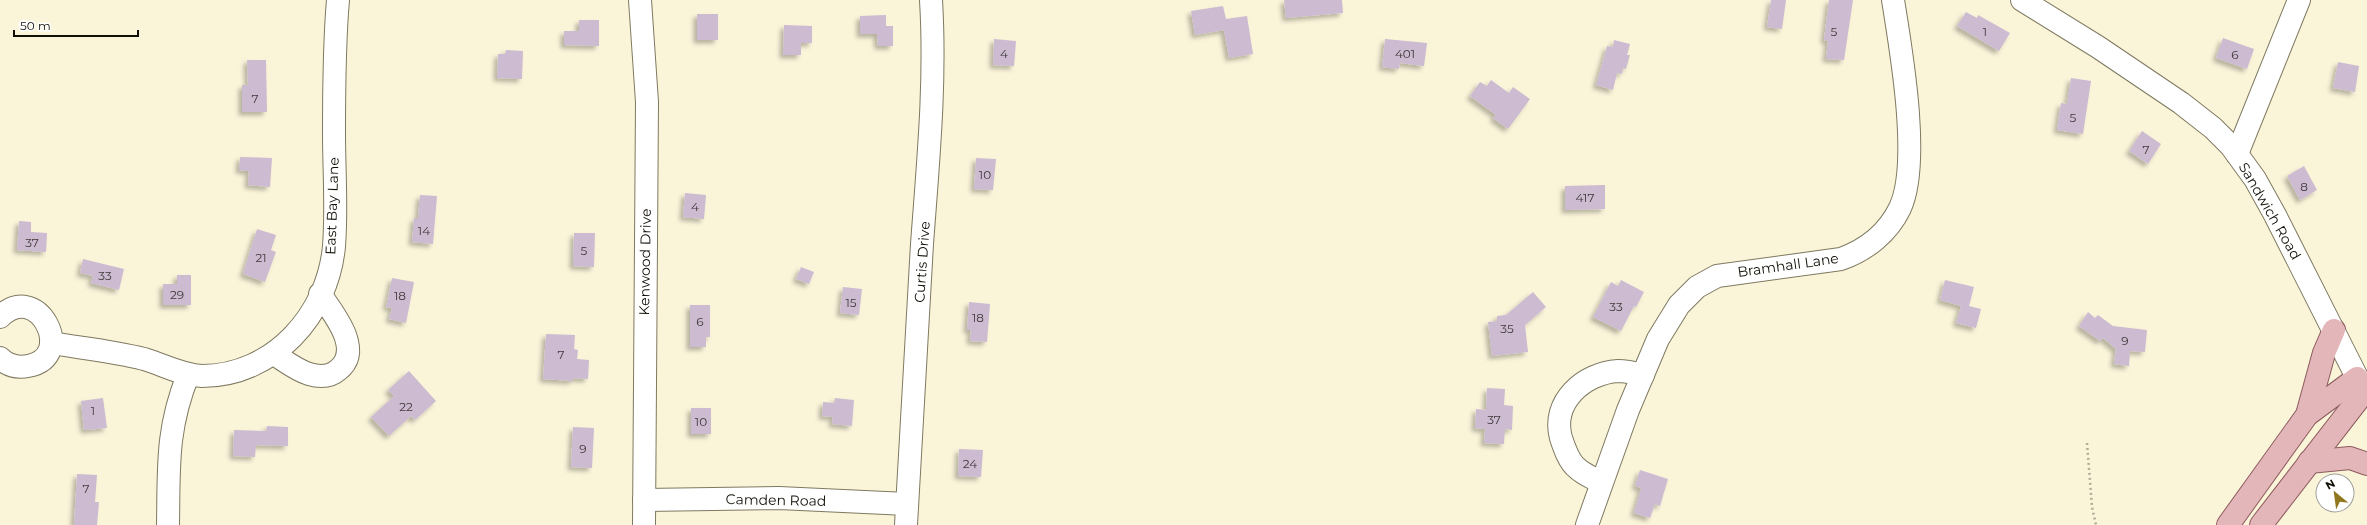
<svg xmlns="http://www.w3.org/2000/svg" width="2367" height="525" font-family="Montserrat,sans-serif">
  <style>
    .building { fill: #cdbbd2; filter: url(#shadow) }
    .lines { fill: none; stroke-linecap: round; stroke-linejoin: round }
    .minor-casing { stroke: #7e7960; stroke-width: 24 }
    .major-casing { stroke: #8d5b5d; stroke-width: 24 }
    .path { stroke: #b1ad97; stroke-width: 2.5; stroke-dasharray: 2 3; stroke-linecap: butt }
    .minor { stroke: #fff; stroke-width: 22 }
    .major { stroke: #e3b6ba; stroke-width: 22 }
    .labels { text-anchor: middle; dominant-baseline: central; stroke-width: 4; stroke-linejoin: round; paint-order: stroke }
    .number-label { font-size: 12px; fill: #3f3938 }
    .street-label { font-size: 14px; fill: #100e05; stroke: #fff }
  </style>
  <defs>
    <filter id="shadow"><feDropShadow dx="-3.5" dy="3.5" stdDeviation="2" flood-color="#0004"/></filter>
  </defs>
  <rect width="100%" height="100%" fill="#faf4d9"/>
  <g class="building">
    <path d="M1284,0H1342L1343,13L1286,18Z"/>
    <path d="M1771,0H1786L1782,29L1767,27Z"/>
    <path d="M1829,0H1853L1844,60L1826,59L1828,41L1824,40Z"/>
    <path d="M1223,6L1226,19L1247,16L1253,54L1229,58L1224,30L1195,35L1191,11Z"/>
    <path d="M1966,12L1977,18L1978,15L2010,33L1999,51L1957,26Z"/>
    <rect x="697" y="14" width="21" height="26"/>
    <path d="M886,15V26H893V46H878L877,34H860V16Z"/>
    <path d="M579,20H599V46L564,45V31H579Z"/>
    <path d="M784,25L812,26V43H801V55H783Z"/>
    <path d="M2223,38L2254,49L2247,69L2216,58Z"/>
    <path d="M994,39L1016,41L1014,66L993,65Z"/>
    <path d="M1385,39L1427,43L1424,66L1400,63L1399,69L1382,67Z"/>
    <path d="M1614,40L1630,44L1627,55H1630L1626,69L1623,68L1622,74L1617,73L1613,90L1596,85L1607,46L1613,47Z"/>
    <path d="M506,50L523,51L522,79L497,78L498,54H505Z"/>
    <path d="M247,60H266L267,112H242V85H248Z"/>
    <path d="M2338,62L2359,66L2355,92L2333,88Z"/>
    <path d="M2071,78L2091,81L2083,134L2057,130L2061,103L2067,104Z"/>
    <path d="M1491,80L1509,93L1513,87L1530,99L1508,129L1493,118L1496,115L1470,96L1480,82L1487,86Z"/>
    <path d="M2142,131L2161,144L2148,164L2129,151Z"/>
    <path d="M240,157L272,158L270,187L248,185L249,171L239,170Z"/>
    <path d="M976,158L996,159L993,190L974,189Z"/>
    <path d="M2304,166L2317,190L2300,200L2287,176Z"/>
    <path d="M1605,185V209L1565,210V186Z"/>
    <path d="M685,193L706,195L704,219L683,217Z"/>
    <path d="M420,195L437,196L433,244L412,242L414,218H418Z"/>
    <path d="M19,221L31,222V232L47,233L46,252L17,250Z"/>
    <path d="M257,229L276,235L271,250L276,252L265,282L243,274Z"/>
    <path d="M574,233H595L594,267L573,266Z"/>
    <path d="M83,259L124,269L119,290L91,283L93,276L80,273Z"/>
    <path d="M801,267L814,272L809,284L796,279Z"/>
    <path d="M177,275H191V305H163V284H177Z"/>
    <path d="M392,278L414,282L406,323L389,319L392,308L386,307Z"/>
    <path d="M1621,280L1644,292L1636,307L1634,306L1621,331L1593,317L1611,282L1618,286Z"/>
    <path d="M1945,280L1974,287L1969,306L1981,309L1976,328L1956,323L1961,306L1940,300Z"/>
    <path d="M843,287L862,289L859,315L840,313Z"/>
    <path d="M1533,292L1546,307L1525,325L1528,352L1492,356L1488,322L1497,321V316L1506,315Z"/>
    <path d="M969,302L990,304L987,342L970,341L971,330H967Z"/>
    <path d="M690,305H710V337H706V347H690Z"/>
    <path d="M2088,312L2095,318L2098,315L2113,326L2147,330L2145,352L2130,351L2129,366L2114,364L2116,349L2103,338L2100,341L2079,326Z"/>
    <path d="M546,334L575,335L574,349L578,350L577,359L589,360L588,379L573,378V381L543,379Z"/>
    <path d="M409,371L436,401L415,420L411,416L389,436L371,417L394,396L388,390Z"/>
    <path d="M1487,388L1505,389L1504,405L1513,406L1512,430L1505,429L1504,444L1484,443L1485,429L1475,428L1476,409L1486,410Z"/>
    <path d="M103,398L107,428L84,430L81,401Z"/>
    <path d="M835,398L854,400L852,426L832,424L833,417L822,416L823,402L834,403Z"/>
    <rect x="691" y="408" width="20" height="26"/>
    <path d="M267,426L288,427V446L256,445L255,457L233,456L234,430L266,431Z"/>
    <path d="M573,427L594,428L592,468L571,467Z"/>
    <path d="M959,449L983,450L981,477L958,476Z"/>
    <path d="M1640,470L1668,479L1660,506L1655,504L1650,518L1634,513L1641,488L1635,486Z"/>
    <path d="M77,474L97,475L95,502H99L97,525H74Z"/>
  </g>
  <g class="lines">
    <g class="minor-casing">
      <g id="minor">
        <path d="M640,0L647,102L644,525"/>
        <path d="M2022,0L2098,47L2181,103L2213,128L2231,146L2255,179L2275,215L2366,395"/>
        <path d="M2237,154L2299,0"/>
        <path d="M0,317C37,279 78,357 28,366C17,368 8,366 0,358"/>
        <path d="M51,343C81,348 114,351 144,359C164,365 181,375 202,376C273,376 328,315 334,246C337,209 334,171 334,133C334,89 334,45 338,0"/>
        <path d="M274,354C285,361 296,370 309,374C319,377 330,377 338,370C364,350 333,313 320,294"/>
        <path d="M1600,482C1593,478 1583,474 1577,468C1569,462 1564,447 1561,438C1551,402 1584,373 1618,371C1626,371 1635,373 1643,375"/>
        <path d="M644,500L779,498L907,504"/>
        <path d="M168,525C169,468 166,430 188,375"/>
        <path d="M906,525C912,432 916,338 922,244C928,163 936,82 931,0"/>
        <path d="M1587,525L1628,410L1658,339L1679,305L1697,287L1717,276L1841,259C1866,250 1888,233 1900,208C1921,163 1901,50 1893,0"/>
      </g>
    </g>
    <g class="major-casing">
      <g id="major">
        <path d="M2307,415L2357,378"/>
        <path d="M2309,462L2350,458L2367,464"/>
        <path d="M2228,525L2307,415L2324,353L2334,330"/>
        <path d="M2261,525L2364,392"/>
      </g>
    </g>
    <path class="path" d="M2087,443L2092,507L2096,525"/>
    <use href="#minor" class="minor"/>
    <use href="#major" class="major"/>
  </g>
  <g class="labels">
    <g class="number-label">
      <text x="1834" y="31">5</text>
      <text x="1985" y="31">1</text>
      <text x="1004" y="53">4</text>
      <text x="1405" y="53">401</text>
      <text x="2235" y="54">6</text>
      <text x="255" y="98">7</text>
      <text x="2073" y="117">5</text>
      <text x="2146" y="149">7</text>
      <text x="985" y="174">10</text>
      <text x="2304" y="186">8</text>
      <text x="1585" y="197">417</text>
      <text x="695" y="206">4</text>
      <text x="424" y="230">14</text>
      <text x="32" y="242">37</text>
      <text x="584" y="250">5</text>
      <text x="261" y="257">21</text>
      <text x="105" y="275">33</text>
      <text x="177" y="294">29</text>
      <text x="400" y="295">18</text>
      <text x="851" y="302">15</text>
      <text x="1616" y="306">33</text>
      <text x="978" y="317">18</text>
      <text x="700" y="321">6</text>
      <text x="1507" y="328">35</text>
      <text x="2125" y="340">9</text>
      <text x="561" y="354">7</text>
      <text x="406" y="406">22</text>
      <text x="93" y="410">1</text>
      <text x="1494" y="419">37</text>
      <text x="701" y="421">10</text>
      <text x="583" y="448">9</text>
      <text x="970" y="463">24</text>
      <text x="86" y="488">7</text>
    </g>
    <g class="street-label">
      <text transform="translate(332 206) rotate(-88)">East Bay Lane</text>
      <text transform="translate(2270 211) rotate(60)">Sandwich Road</text>
      <text transform="translate(645 262) rotate(-89)">Kenwood Drive</text>
      <text transform="translate(922 262) rotate(-86)">Curtis Drive</text>
      <text transform="translate(1788 265) rotate(-8)">Bramhall Lane</text>
      <text transform="translate(776 500) rotate(1)">Camden Road</text>
    </g>
  </g>
  <g transform="translate(2335 493) rotate(331)"><circle r="19" fill="#ffffff" stroke="#9f9f9b"/>
  <path d="M0-3L7 15L0 10L-7 15Z" fill="#91781e"/>
  <text y="-6" font-size="11" font-weight="bold" text-anchor="middle" fill="#100e05">N</text>
  </g>
  <path d="M14 30v6h124v-6" fill="none" stroke="#100e05" stroke-width="2"/>
  <text x="20" y="30" font-size="12" fill="#100e05" stroke="#ffffff" stroke-width="3" paint-order="stroke">50 m</text>
</svg>
